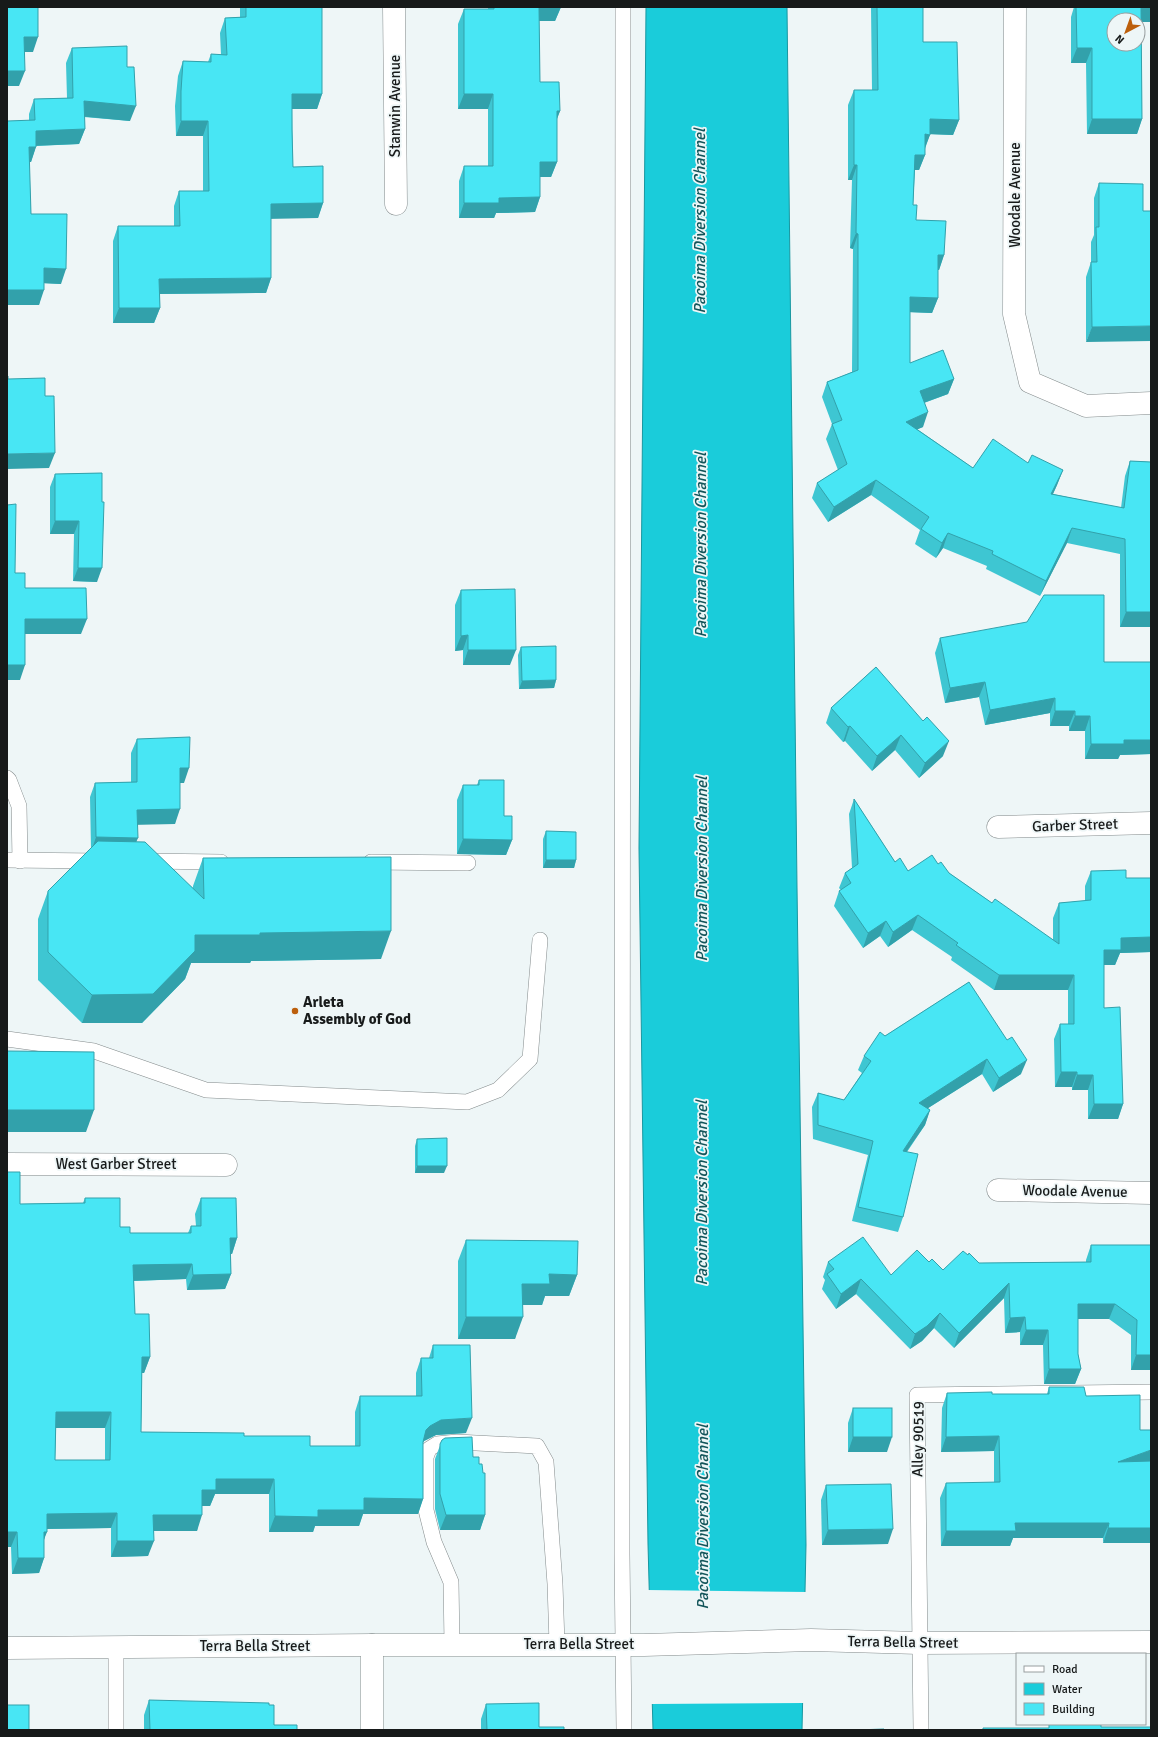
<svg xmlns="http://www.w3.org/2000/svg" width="1158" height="1737" font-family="Signika,sans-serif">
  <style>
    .water { fill: #1accda; stroke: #1997a0 }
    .pier { fill: #eef6f7 }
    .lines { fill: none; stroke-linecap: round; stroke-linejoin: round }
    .service-casing { stroke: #848b8c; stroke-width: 16 }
    .minor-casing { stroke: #848b8c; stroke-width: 23 }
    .secondary-casing { stroke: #848b8c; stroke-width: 23 }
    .service { stroke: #fff; stroke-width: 15 }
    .minor { stroke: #fff; stroke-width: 22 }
    .secondary { stroke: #fff; stroke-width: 22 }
    .wall { fill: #3ec6d2; fill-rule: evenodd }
    .shaded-wall { fill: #32a1ab }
    .building { fill: #48e6f4; stroke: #32a1ab; fill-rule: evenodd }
    .poi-dot { fill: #bc5f0c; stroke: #eef6f7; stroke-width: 1.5 }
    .labels { text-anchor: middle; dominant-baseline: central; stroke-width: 3.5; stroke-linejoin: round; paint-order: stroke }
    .street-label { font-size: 15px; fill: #171a1a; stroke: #eef6f7 }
    .poi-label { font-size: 15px; font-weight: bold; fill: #171a1a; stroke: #eef6f7; text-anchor: start }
    .water-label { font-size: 16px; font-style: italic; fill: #13555a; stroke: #eef6f7 }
  </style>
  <rect width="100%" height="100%" fill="#eef6f7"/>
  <path class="water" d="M646,7H787L797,887L806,1545L802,1730H653L648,1544L639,848Z"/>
  <path class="pier" d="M647,1590L807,1592L804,1703L650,1704Z"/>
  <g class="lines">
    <g class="service-casing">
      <g id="service">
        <path d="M623,7L622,1554L624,1730"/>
        <path d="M7,778L9,780L19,806L20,861"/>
        <path d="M7,860L99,861"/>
        <path d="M145,861L221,862"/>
        <path d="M371,862L468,863"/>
        <path d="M7,1039L94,1051L206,1090L467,1102L498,1090L530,1059L540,940"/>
        <path d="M452,1644L451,1582L434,1542L426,1510V1457L429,1449L437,1444L457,1442L537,1446L546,1462L555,1584L557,1644"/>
        <path d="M116,1647V1730"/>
        <path d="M921,1730L917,1395L1151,1392"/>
      </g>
    </g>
    <g class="minor-casing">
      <g id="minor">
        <path d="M394,7L396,204"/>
        <path d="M1015,7L1014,314L1030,382L1086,406L1151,403"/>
        <path d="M998,827L1151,823"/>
        <path d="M7,1164L226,1165"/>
        <path d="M998,1190L1151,1193"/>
        <path d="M372,1645V1730"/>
      </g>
    </g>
    <g class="secondary-casing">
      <path id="secondary" d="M7,1648L372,1645H644L811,1640L919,1643L1151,1642"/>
    </g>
    <use href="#service" class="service"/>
    <use href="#minor" class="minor"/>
    <use href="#secondary" class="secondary"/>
  </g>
  <g class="wall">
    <path d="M240,7H322V94L317,109H292L293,167L323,203L318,218H271V278L266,293L160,294V308L154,323H113V241L118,226H174V206L179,191H203V136H176L175,106L178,76L183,61L208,62L211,54L221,55L220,33L225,18L240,17Z"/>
    <path d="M488,7H561L555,21H539L540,82L560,111L557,119V162L551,177H540V197L535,212L496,213L494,218H459V181L464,166H488V109H458V24L464,9H488Z"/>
    <path d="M871,7H923V42L959,120L953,135L930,134L925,149V155L919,170H915L913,205L916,220L944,255L939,270H938V298L932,313L910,312V363L954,379L948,394L924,403L923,427L917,429L973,468L1028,463L1063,470L1057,485L1053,494L1121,508L1125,476L1130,461L1151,462V754L1120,755L1118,759H1085V731H1069V726H1050V713L985,725L979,697L945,703L935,653L940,638L1104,662H1150V627H1120V554L1067,543L1040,596L986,569L987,566L943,548L936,558L915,544L920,530L871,495L828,522L812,498L817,483L838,470L826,439L832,424L822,397L827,382L852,372L853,249L850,248L852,180H848V105L854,90H872Z"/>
    <path d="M1074,7H1151V22H1141L1142,119L1137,134H1087L1086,63H1071V17Z"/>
    <path d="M72,48L127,67L130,121L84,117L85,129L79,144L36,146L31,162H29L31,214L61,284L44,283L39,305H7L29,120V114L34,99L67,98L66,63Z"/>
    <path d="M1099,183L1143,211L1086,342V277L1091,262V242L1094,235V198Z"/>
    <path d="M102,473L97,582L73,581L74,534H50V487L55,474Z"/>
    <path d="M461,590L510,665H463V650L455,651V605Z"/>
    <path d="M521,647L556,680L554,688L519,689L518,655Z"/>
    <path d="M876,667L943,756L919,778L895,750L872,771L845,741L843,742L826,723L831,708Z"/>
    <path d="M137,739L184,783H180L175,824H137L136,842L193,888V886L203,858L381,959L251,961L250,963H191L185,979L142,1023H82L38,980V919L48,891L91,849L90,797L95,783L131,782V753Z"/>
    <path d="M479,780L504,816L512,840L506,855L457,854V800L463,785H477Z"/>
    <path d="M854,799L895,862L908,871L938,864L949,873L992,903L1053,940V918L1059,903L1085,901V886L1091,871L1126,878H1151V952L1120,953L1115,965H1104V1008L1123,1104L1118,1119H1088V1090H1072V1087H1055L1054,1039L1060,1024H1068V990H994L951,960L952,957L912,930L888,947L880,936L863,948L834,906L839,891L841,890L839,888L845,873L852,868L849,814Z"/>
    <path d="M546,831L576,860L574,868H543V839Z"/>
    <path d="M969,982L1021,1074L993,1092L982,1074L928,1108L930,1110L925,1125L907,1152L903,1217L898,1232L852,1221L868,1155L813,1139L812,1107L818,1093L844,1100L862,1073L858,1070L864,1056L885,1036Z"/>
    <path d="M417,1139L444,1173H415V1146Z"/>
    <path d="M7,1172L20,1204L83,1203L85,1198L120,1227L130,1233H188L191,1226H196L195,1214L201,1198L237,1238L232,1254L231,1253V1274L225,1289L187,1290L186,1279L134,1281L135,1314L150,1357L144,1373H142L141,1432L244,1436L310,1446H355V1412L360,1396H416V1373L421,1358H429L433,1345L466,1433L436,1435L424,1441L423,1443V1499L418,1514H363L359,1526H315L313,1532H269V1494H215L210,1506H202L197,1531H154L148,1556L111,1557V1528L47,1529L44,1540V1558L39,1573L12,1574L11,1547H7ZM56,1428H105V1460H55Z"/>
    <path d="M466,1240L577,1275L569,1296H545L542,1305H523L515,1339H458V1261Z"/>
    <path d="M1091,1245H1151V1370H1131V1335L1109,1319H1078V1354L1081,1369L1075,1384H1044L1043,1345H1020V1332L1005,1333L1004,1298L954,1348L934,1328L922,1341L910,1349L856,1294L836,1309L822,1289L825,1280L823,1277L828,1262L891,1275L929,1262L943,1270L968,1255L979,1263L1086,1262V1260Z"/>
    <path d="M1049,1387L1086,1396L1140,1430H1151L1103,1543V1538H1013L1010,1546H941L940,1498L946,1483H994V1451L941,1452L942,1408L947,1393L992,1394H1047Z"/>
    <path d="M853,1408L887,1452H848V1423Z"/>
    <path d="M442,1440L473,1457L479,1464L485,1515L480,1530H440L435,1509V1459Z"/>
    <path d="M826,1485L888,1544L822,1545L821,1500Z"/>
    <path d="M149,1700L269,1705L274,1725L297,1730H144V1715Z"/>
    <path d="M486,1704L539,1727L564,1730H481V1719Z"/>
  </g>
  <g class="shaded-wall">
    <path d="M539,7H561L555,21H534Z"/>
    <path d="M1141,7H1151V22H1138Z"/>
    <path d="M24,37H38L33,52H19Z"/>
    <path d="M1077,48H1092L1086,63H1071Z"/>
    <path d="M7,71H25L19,86H7Z"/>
    <path d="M292,94H322L317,109H287Z"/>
    <path d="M464,94H493L488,109H458Z"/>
    <path d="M84,101L136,106L130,121L78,116Z"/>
    <path d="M557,111H560L554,126Z"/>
    <path d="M930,119L959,120L953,135L926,134L930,135L924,150L919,149Z"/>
    <path d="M1092,119H1142L1137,134H1087Z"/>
    <path d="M181,121H208L203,136H176Z"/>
    <path d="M85,129L79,144L30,146L36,131Z"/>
    <path d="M29,147H36L31,162H23Z"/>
    <path d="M915,155H925L919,170H910Z"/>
    <path d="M540,162H557L551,177H534Z"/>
    <path d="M854,165H857L852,180H848Z"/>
    <path d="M540,197L535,212L496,213L494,218H459L464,203L499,198Z"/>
    <path d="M323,203L318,218L265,219L271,204Z"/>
    <path d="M856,233L858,234L853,249L850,248Z"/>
    <path d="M938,255H944L939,270H932Z"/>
    <path d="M44,268L66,269L61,284L39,283Z"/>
    <path d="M271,278L266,293L154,294L159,279Z"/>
    <path d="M7,290H44L39,305H7Z"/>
    <path d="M910,297L938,298L932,313L905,312Z"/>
    <path d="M119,308H160L154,323H113Z"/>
    <path d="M1151,326V341L1086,342L1092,327Z"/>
    <path d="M954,379L948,394L915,406L920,391Z"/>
    <path d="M928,412L923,427L900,437L906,422Z"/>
    <path d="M55,453L49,468L7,469V454Z"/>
    <path d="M1063,470L1057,485L1046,509L1051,494Z"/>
    <path d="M876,480L871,495L828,522L834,507Z"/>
    <path d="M55,521H79L74,534H50Z"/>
    <path d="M1072,528L1067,543L1040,596L1046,581Z"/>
    <path d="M948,533L943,548L936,558L942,543Z"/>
    <path d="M78,568H102L97,582L73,581Z"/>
    <path d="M1126,612H1151V624L1150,627H1120Z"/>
    <path d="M25,619H87L81,634H20Z"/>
    <path d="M468,635L463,650L455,651L461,636Z"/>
    <path d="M468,650H516L510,665H463Z"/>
    <path d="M7,665H25L20,680H7Z"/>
    <path d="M556,680L554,688L519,689L522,681Z"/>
    <path d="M985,682L979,697L945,703L950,688Z"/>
    <path d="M1055,698L1050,713L985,725L990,710Z"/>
    <path d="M1055,711H1075L1069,726H1050Z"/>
    <path d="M1075,716H1090L1085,731H1069Z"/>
    <path d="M850,726L845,741L843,742L848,727Z"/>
    <path d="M901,735L895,750L872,771L877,756Z"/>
    <path d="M1124,740H1151V754L1120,755L1118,759H1085L1091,744Z"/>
    <path d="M949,741L943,756L919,778L925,763Z"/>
    <path d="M180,768H189L184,783H174Z"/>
    <path d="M180,809L175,824L131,825L137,810Z"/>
    <path d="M96,837L138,838L132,852H91Z"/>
    <path d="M463,839L512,840L506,855L457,854Z"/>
    <path d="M546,860H576L574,868H543Z"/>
    <path d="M918,915L912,930L888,947L893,932Z"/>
    <path d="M886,921L880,936L863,948L868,933Z"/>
    <path d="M391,931L381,959L251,961L250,963H191L185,979L142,1023H82L92,995L195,935L260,933Z"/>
    <path d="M1151,937V952L1120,953L1115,965H1099L1104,950L1121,938Z"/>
    <path d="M999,975H1074L1068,990H994Z"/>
    <path d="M987,1059L982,1074L914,1117L919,1103Z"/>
    <path d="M1027,1060L1021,1074L993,1092L999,1078Z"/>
    <path d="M1061,1072H1077L1072,1087H1055Z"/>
    <path d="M1077,1075H1093L1088,1090H1072Z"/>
    <path d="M1094,1104H1123L1118,1119H1088Z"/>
    <path d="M7,1110H94L86,1132H7Z"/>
    <path d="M930,1110L925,1125L897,1165L903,1151Z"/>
    <path d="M417,1166H447L444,1173H415Z"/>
    <path d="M230,1238H237L232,1254L225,1253Z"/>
    <path d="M192,1264L186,1279L128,1281L133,1265Z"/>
    <path d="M231,1274L225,1289L187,1290L193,1275Z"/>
    <path d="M549,1274L577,1275L569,1296H545L542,1305H514L522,1284Z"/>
    <path d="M861,1279L856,1294L836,1309L841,1294Z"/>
    <path d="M1009,1283L1004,1298L954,1348L959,1333Z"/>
    <path d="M1078,1304H1115L1109,1319H1072Z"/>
    <path d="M940,1313L934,1328L922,1341L910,1349L915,1334Z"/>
    <path d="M466,1317H523L515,1339H458Z"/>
    <path d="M1025,1317L1020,1332L1005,1333L1010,1318Z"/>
    <path d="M1026,1330H1048L1043,1345H1020Z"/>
    <path d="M1136,1355H1151V1370H1131Z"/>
    <path d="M142,1357H150L144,1373H136Z"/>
    <path d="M1049,1369H1081L1075,1384H1044Z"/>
    <path d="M56,1412H111L105,1428H50Z"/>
    <path d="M472,1418L466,1433L436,1435L424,1441L421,1445L426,1430L430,1426L441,1420Z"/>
    <path d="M999,1436L994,1451L941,1452L946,1437Z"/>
    <path d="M853,1437H892L887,1452H848Z"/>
    <path d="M1151,1450V1464L1118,1462Z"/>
    <path d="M216,1479H274L269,1494H215L210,1506H197L202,1490Z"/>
    <path d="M364,1498L423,1499L418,1514H363L359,1526H315L313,1532H269L275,1516L318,1510Z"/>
    <path d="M117,1513L111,1528L41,1529L47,1514Z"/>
    <path d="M153,1515H202L197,1531H148Z"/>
    <path d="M446,1515H485L480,1530H440Z"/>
    <path d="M1048,1522L1109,1523L1103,1538H1013L1010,1546H941L946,1531L1015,1523Z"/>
    <path d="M1108,1528H1151V1543H1103Z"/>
    <path d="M893,1529L888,1544L822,1545L828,1530Z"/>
    <path d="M7,1532H17L11,1547H7Z"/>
    <path d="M44,1532H47L41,1547Z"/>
    <path d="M117,1541H154L148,1556L111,1557Z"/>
    <path d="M18,1558H44L39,1573L12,1574Z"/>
  </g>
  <g class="building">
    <path d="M7,7H38V37H24L25,71H7Z"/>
    <path d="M246,7H322V94H292V130L293,167L323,166V203L271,204V278L159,279L160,308H119L118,226H180L179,191H209L208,121H181V91L183,61L211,62V54L227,55L225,18L246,17Z"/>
    <path d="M494,7H539L540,82H559L560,111H557V162H540V197L499,198V203H464V166H493V94H464V9H494Z"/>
    <path d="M877,7H923V42H957L959,120L930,119V135L925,134V155H915L913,205H917L916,220L946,221L944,255H938V298L910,297V363L943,350L954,379L920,391L928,412L906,422L973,468L993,439L1028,463L1032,455L1063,470L1051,494L1124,508L1130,461L1151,462V612H1126L1125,539L1072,528L1046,581L992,554L993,551L948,533L942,543L921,529L929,517L876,480L834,507L817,483L847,464L832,424L842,420L827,382L858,370V234L856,233L857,165H854V90H878Z"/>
    <path d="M1076,7H1151H1141L1142,119H1092V48H1077ZM1114,20H1138V44H1114Z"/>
    <path d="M127,46V67H134L136,106L84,101L85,129L36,131V147H29L31,214H67L66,269L44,268V290H7V121L35,120L34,99L73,98L72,48Z"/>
    <path d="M1099,183L1143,184V211H1151V326L1092,327L1091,262H1097L1096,227H1099Z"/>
    <path d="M7,376H8V379L45,378V396H54L55,453L7,454Z"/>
    <path d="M102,473V502H104L102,568H78L79,521H55V474Z"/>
    <path d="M16,504L15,573H25V588H86L87,619H25V665H7V505Z"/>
    <path d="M515,589L516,650H468V635L461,636V590Z"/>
    <path d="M1044,595H1104V662H1151V740H1124V744H1091L1090,716H1075V711H1055V698L990,710L985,682L950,688L940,638L1027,622Z"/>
    <path d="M556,646V680L522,681L521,647Z"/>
    <path d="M876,667L923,721L927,717L949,741L925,763L901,735L877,756L850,726L848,727L831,708Z"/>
    <path d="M190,737L189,768H180V809L137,810L138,838L96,837L95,783L137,782V739Z"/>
    <path d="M479,780H504V816H512V840L463,839V785H479Z"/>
    <path d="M854,799L895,862L900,858L908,871L932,855L938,864L941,862L949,873L992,903L995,899L1059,944V903L1091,900V871L1126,870V878H1151V937L1121,938V950H1104V1008L1120,1007L1123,1104H1094L1093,1075H1077V1072H1061L1060,1024H1074V975H999L956,945L958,943L918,915L893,932L886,921L868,933L839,891L851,883L845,873L858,864Z"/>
    <path d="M546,831L576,832V860H546Z"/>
    <path d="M98,841L145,842L204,899L203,858L391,857V931L260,933V935H195V951L153,994L92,995L48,952V891Z"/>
    <path d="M969,982L1007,1040L1012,1037L1027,1060L999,1078L987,1059L919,1103L930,1110L903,1151L918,1154L903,1217L858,1207L873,1141L818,1125V1093L844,1100L871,1061L864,1056L880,1032L885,1036Z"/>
    <path d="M7,1051L94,1052V1110H7Z"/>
    <path d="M447,1138V1166H417V1139Z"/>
    <path d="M7,1172H20V1204L85,1203V1198H120V1227H130V1233H191V1226H201V1198H236L237,1238H230L231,1274L193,1275L192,1264L133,1265L135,1314H149L150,1357H142L141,1432L244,1433V1436H310V1446H360V1396H422L421,1358H433V1345H470L472,1418L441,1420L430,1426L426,1430L423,1442V1499L364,1498V1510H318V1517L275,1516L274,1479H216V1490H202V1515H153L154,1541H117V1513L47,1514V1532H44V1558H18L17,1532H7ZM56,1412H111L110,1460H55Z"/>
    <path d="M863,1237L891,1275L917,1250L929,1262L932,1259L943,1270L963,1251L968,1255L969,1253L979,1263L1091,1262V1245H1151V1355H1136L1137,1320L1115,1304H1078V1354L1081,1369H1049L1048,1330H1026L1025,1317L1010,1318L1009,1283L959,1333L940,1313L927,1326L915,1334L861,1279L841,1294L827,1274L834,1269L828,1262Z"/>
    <path d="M466,1240L578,1241L577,1275L549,1274L550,1284H522L523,1317H466Z"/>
    <path d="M1049,1387H1084L1086,1396L1140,1395V1430H1151V1450L1118,1462L1151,1461V1528H1108L1109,1523H1015L1016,1531H946V1483L1000,1482L999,1436L946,1437L947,1393L992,1392V1394H1049Z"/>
    <rect x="853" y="1408" width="39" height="29"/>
    <path d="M472,1437L473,1457H479V1464H482L483,1473H485V1515H446L440,1494V1444L442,1440L445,1438Z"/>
    <path d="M891,1484L893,1529L828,1530L826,1485Z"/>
    <path d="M149,1700L269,1703V1705H274V1725H297V1730H150Z"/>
    <path d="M539,1703V1727H564V1730H487L486,1704Z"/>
    <rect x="7" y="1705" width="22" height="25"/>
    <path d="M1049,1724H1101V1727H1151V1730H983V1728H1049Z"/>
    <path d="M884,1729V1730H856Z"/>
  </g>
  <circle class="poi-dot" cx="295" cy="1011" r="4"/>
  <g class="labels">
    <g class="street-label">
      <text transform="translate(395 106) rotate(-90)">Stanwin Avenue</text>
      <text transform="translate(1015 195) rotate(-90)">Woodale Avenue</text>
      <text transform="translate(1075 825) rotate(-2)">Garber Street</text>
      <text x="116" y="1164">West Garber Street</text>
      <text transform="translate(1075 1191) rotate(1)">Woodale Avenue</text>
      <text transform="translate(918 1439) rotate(-89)">Alley 90519</text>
      <text transform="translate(903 1642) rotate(1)">Terra Bella Street</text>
      <text x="579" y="1644">Terra Bella Street</text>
      <text x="255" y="1646">Terra Bella Street</text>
    </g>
    <g class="poi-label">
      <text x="303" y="1002">Arleta<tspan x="303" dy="17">Assembly of God</tspan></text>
    </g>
    <g class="water-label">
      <text transform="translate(700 221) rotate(-90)">Pacoima Diversion Channel</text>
      <text transform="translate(701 545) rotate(-90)">Pacoima Diversion Channel</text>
      <text transform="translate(702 869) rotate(-90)">Pacoima Diversion Channel</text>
      <text transform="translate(702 1193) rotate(-90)">Pacoima Diversion Channel</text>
      <text transform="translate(703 1517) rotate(-90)">Pacoima Diversion Channel</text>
    </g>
  </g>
  <rect width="1158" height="1737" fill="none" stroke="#171a1a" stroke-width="16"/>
  <rect x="1016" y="1653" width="130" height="72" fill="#eef6f7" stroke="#989e9f"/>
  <rect x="1024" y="1666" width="20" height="6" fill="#ffffff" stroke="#989e9f"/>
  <text x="1052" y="1673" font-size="12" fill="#171a1a">Road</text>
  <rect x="1024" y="1683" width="20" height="12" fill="#1accda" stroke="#989e9f"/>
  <text x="1052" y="1693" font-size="12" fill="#171a1a">Water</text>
  <rect x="1024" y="1703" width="20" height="12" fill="#48e6f4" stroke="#989e9f"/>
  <text x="1052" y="1713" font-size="12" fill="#171a1a">Building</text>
  <g transform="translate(1126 32) rotate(221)"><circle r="19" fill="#eef6f7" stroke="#989e9f"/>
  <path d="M0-3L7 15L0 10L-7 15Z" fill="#bc5f0c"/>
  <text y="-6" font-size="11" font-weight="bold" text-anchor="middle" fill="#171a1a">N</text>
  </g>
</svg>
